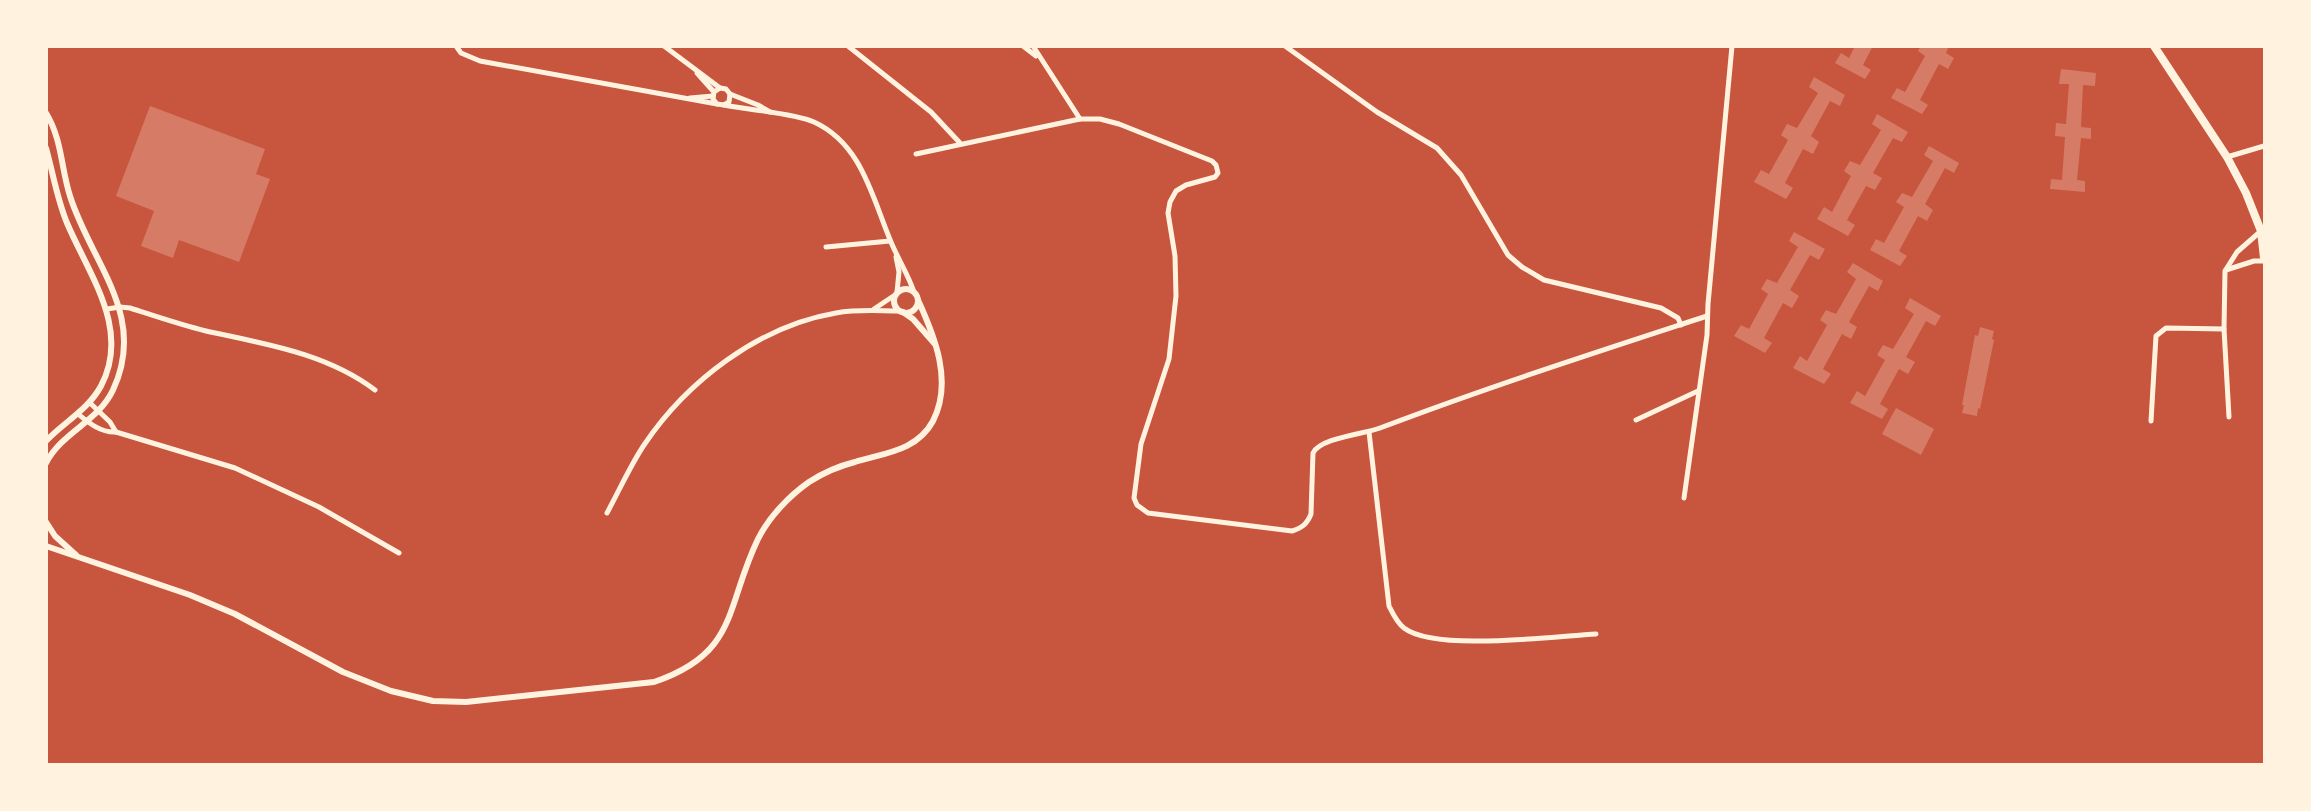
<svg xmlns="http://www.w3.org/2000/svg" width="2311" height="811" font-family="Figtree,sans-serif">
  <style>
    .building { fill: #d67c66 }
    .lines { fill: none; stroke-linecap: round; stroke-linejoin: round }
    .minor { stroke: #fff3e0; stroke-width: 5 }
    .tertiary { stroke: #fff3e0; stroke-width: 6 }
    .primary { stroke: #fff3e0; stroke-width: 8 }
  </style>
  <rect width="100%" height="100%" fill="#c8553d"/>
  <g class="building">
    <path d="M1855,46H1873L1863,65L1871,70L1865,79L1835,63L1841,53L1849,58Z"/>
    <path d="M1921,46H1949L1946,53L1954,58L1948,69L1939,64L1920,100L1928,105L1922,114L1891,98L1897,88L1905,92L1925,56L1918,51Z"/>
    <path d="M2061,69L2096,73L2095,86L2083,85L2081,127L2091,128V139L2081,138L2077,180L2085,181V192L2050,189L2051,179L2062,180L2065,137L2055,136L2056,123L2066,124L2069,84H2059Z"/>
    <path d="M1814,77L1845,95L1840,106L1830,101L1811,136L1819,142L1813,154L1803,149L1785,183L1793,188L1786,199L1754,182L1761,170L1769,174L1788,140L1781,135L1787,124L1797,128L1818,93L1809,87Z"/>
    <path d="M150,106L265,149L256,174L270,179L239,262L179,240L173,258L141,246L154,211L116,196Z"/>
    <path d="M1877,114L1908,132L1902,142L1893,138L1873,173L1882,178L1875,190L1866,186L1847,220L1855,225L1848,236L1817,219L1824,207L1832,212L1851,176L1844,171L1850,161L1860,165L1881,130L1872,124Z"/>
    <path d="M1929,146L1959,163L1954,173L1945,168L1925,204L1933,210L1927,221L1918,216L1899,251L1907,256L1900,266L1870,250L1876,239L1884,243L1904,207L1896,202L1902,193L1912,197L1933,161L1924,155Z"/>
    <path d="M1794,232L1825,249L1819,260L1810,255L1790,290L1799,296L1792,308L1783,303L1764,338L1772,343L1765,353L1734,336L1741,325L1749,329L1768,294L1761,289L1767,279L1777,283L1798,247L1789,241Z"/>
    <path d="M1853,263L1883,281L1878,291L1869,286L1849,322L1857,327L1851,339L1842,334L1823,369L1831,374L1824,384L1793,368L1800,356L1807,361L1827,325L1820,320L1826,310L1836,314L1856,279L1847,272Z"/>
    <path d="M1910,298L1941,316L1935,326L1926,321L1906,357L1915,362L1908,374L1899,369L1880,404L1888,409L1882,419L1850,403L1857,391L1865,396L1885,360L1877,355L1883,345L1893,349L1914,314L1905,308Z"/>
    <path d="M1980,327L1994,331L1992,339L1994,340L1980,409L1978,408L1977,416L1962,413L1964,405H1962L1975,335L1978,336Z"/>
    <path d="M1896,408L1934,429L1921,455L1882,434Z"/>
  </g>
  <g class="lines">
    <g class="minor">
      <path d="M456,46L461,53L480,61L717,104"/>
      <path d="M664,46L720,88"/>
      <path d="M848,46L931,112L960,143"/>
      <path d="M1023,46L1036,56"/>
      <path d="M1033,46L1080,119"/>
      <path d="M1285,46L1377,112L1437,148L1461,175L1508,255L1522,267L1544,280L1661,308L1678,318L1681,325"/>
      <path d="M697,73L714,92L713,99L717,104L724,105L729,102L730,94L726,89L720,88L714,92"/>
      <path d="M730,94L758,105L770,112"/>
      <path d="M690,98L713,96"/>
      <path d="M724,105C749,110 793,113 814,122C862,144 872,197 891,242C898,259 908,274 914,292"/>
      <path d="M916,154L1080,119H1100L1119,124L1212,161L1216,165L1218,173L1215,177L1186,185L1176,191L1170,202L1168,213L1175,256L1176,296L1169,359L1141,444L1134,498L1137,505L1148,513L1292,531C1302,528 1307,524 1311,514L1313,453C1320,438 1364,434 1380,428C1488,387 1597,352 1707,316"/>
      <path d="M2227,157L2264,146"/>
      <path d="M826,247L890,241"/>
      <path d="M896,257L899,272L897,292"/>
      <path d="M2226,270L2254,261H2264"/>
      <path d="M107,309L120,307L130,308C155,316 181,325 206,331C265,344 326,353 375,390"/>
      <path d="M874,309L895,295"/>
      <path d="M89,402L110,422L116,432"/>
      <path d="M78,414C89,423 101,433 116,432L235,468L319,507L399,553"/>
      <path d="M2229,417L2224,329L2225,271L2237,252L2261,231"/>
      <path d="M1636,420L1698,391"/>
      <path d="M2151,421L2156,336L2166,328L2224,329"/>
      <path d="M1369,432L1389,606C1393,614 1397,623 1404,628C1435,652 1555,636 1596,634"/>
      <path d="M1684,498L1707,335L1708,304L1732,46"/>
      <path d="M607,513C619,491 630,466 644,445C687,381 759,326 836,313C858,309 878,311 900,311"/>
    </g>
    <g class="tertiary">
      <path d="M46,113C62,139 61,168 70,196C91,263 148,315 113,390C98,422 62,432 46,463"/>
      <path d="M46,148C53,173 57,199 67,223C89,275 131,329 101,386C88,410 64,422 46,441"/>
      <circle cx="906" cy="301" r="12"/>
      <path d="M903,312L913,319L934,343"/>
      <path d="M46,522L55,536L76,555"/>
      <path d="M46,546L190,595L235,614L343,672L391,691L433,701L466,702L654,682C739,653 725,607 758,539C769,517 789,496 809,482C823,473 839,466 855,462C884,453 917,451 933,421C953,382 935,337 918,300"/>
    </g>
    <path class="primary" d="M2154,46L2227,157L2246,193L2261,231L2264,258"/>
  </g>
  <rect width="2311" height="811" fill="none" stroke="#fff3e0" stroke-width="96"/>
</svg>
